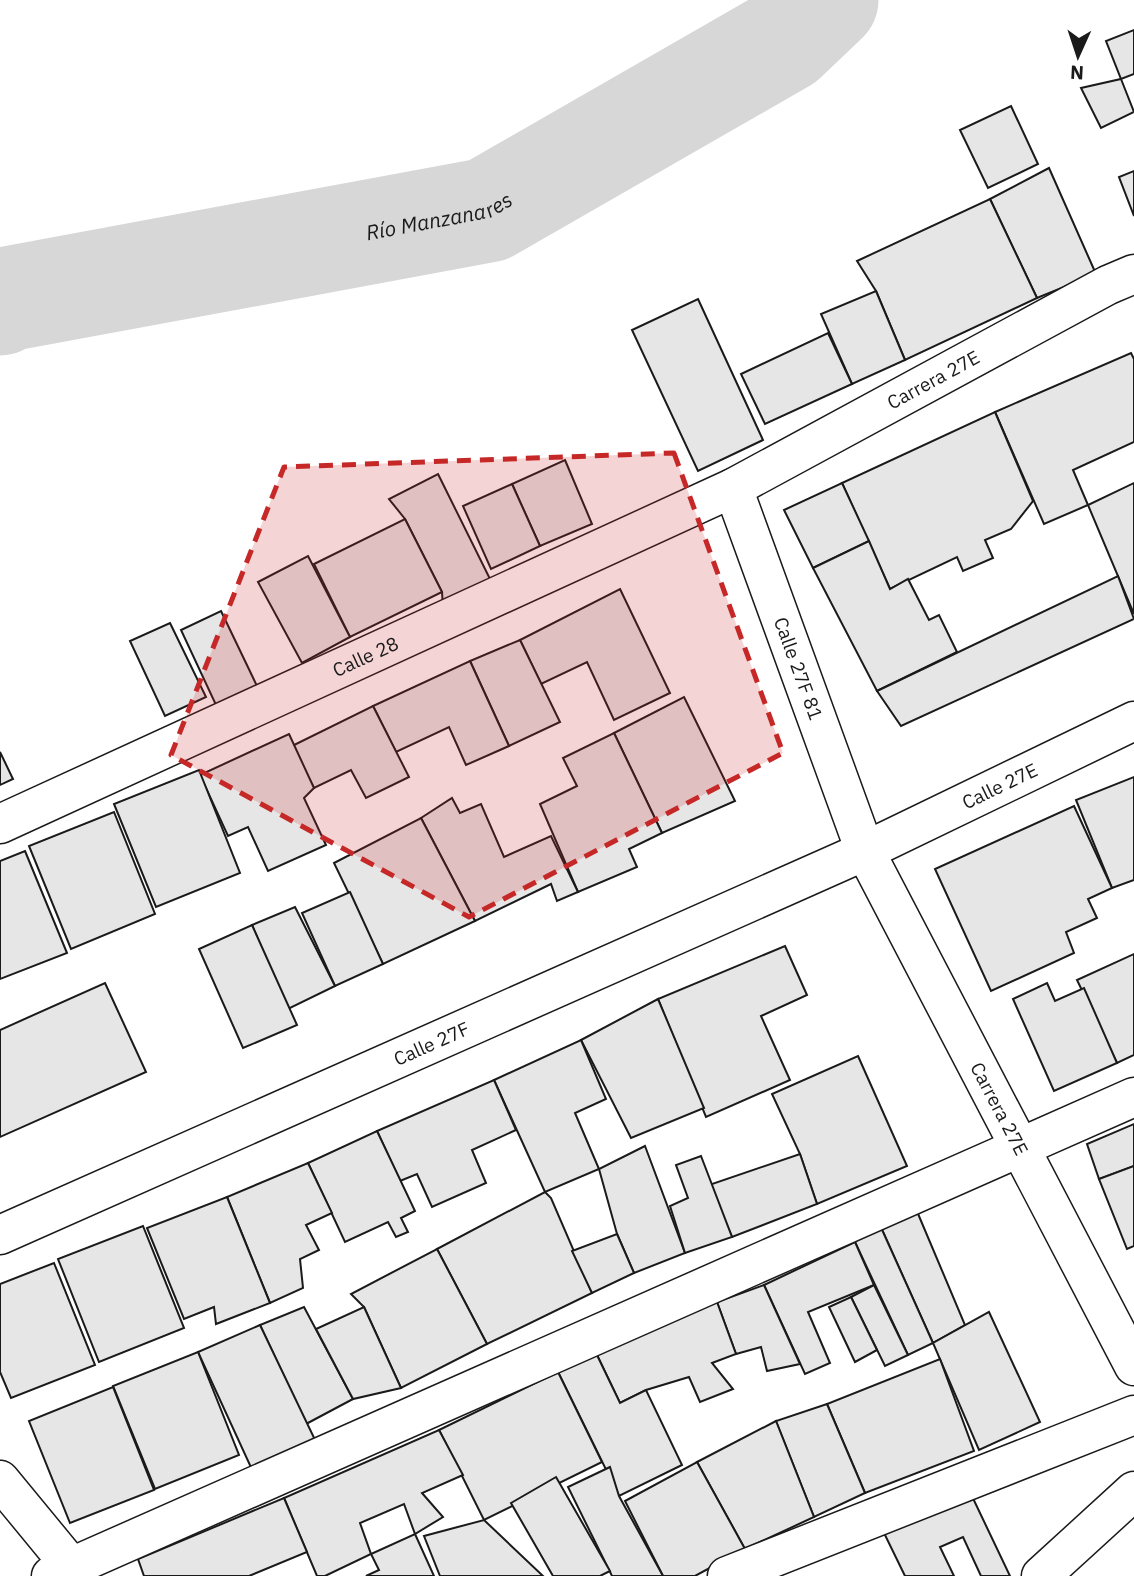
<svg xmlns="http://www.w3.org/2000/svg" width="1134" height="1576" font-family="'IBM Plex Sans',sans-serif">
  <style>
    .lines { fill: none; stroke-linecap: round; stroke-linejoin: round }
    .river { stroke: #d7d7d7; stroke-width: 105 }
    .building { fill: #e6e6e6; stroke: #1a1a1a; stroke-width: 2 }
    .street-casing { stroke: #1a1a1a; stroke-width: 41 }
    .street { stroke: #fff; stroke-width: 38 }
    .marked { fill: #c62828; fill-opacity: 0.2; stroke: #c62828; stroke-width: 5; stroke-dasharray: 14 9; stroke-linejoin: round }
    .labels { text-anchor: middle; dominant-baseline: central; stroke-width: 5; stroke-linejoin: round; paint-order: stroke }
    .street-label { font-size: 19px; fill: #1a1a1a; stroke: #fff }
    .water-label { font-size: 21px; font-style: italic; fill: #1a1a1a; stroke: #fff }
  </style>
  <rect width="100%" height="100%" fill="#fff"/>
  <g class="lines">
    <path class="river" id="s1" d="M0,303L7,299L488,210L784,40L826,0"/>
  </g>
  <g class="building">
    <path d="M1134,30V74L1121,79L1106,41Z"/>
    <path d="M1121,79L1134,112L1101,128L1081,88Z"/>
    <path d="M1011,106L1038,164L988,188L960,130Z"/>
    <path d="M1049,168L1096,274L1037,298L990,199Z"/>
    <path d="M1134,171V216L1119,177Z"/>
    <path d="M990,199L1037,298L905,360L876,291L857,261Z"/>
    <path d="M876,291L905,360L852,384L821,314Z"/>
    <path d="M698,299L763,440L698,471L632,330Z"/>
    <path d="M828,333L852,384L765,424L741,374Z"/>
    <path d="M1131,353L1134,359V442L1073,470L1088,505L1044,524L995,412Z"/>
    <path d="M995,412L1033,501L1011,529L985,540L993,558L963,571L957,557L890,589L842,483Z"/>
    <path d="M565,460L592,524L540,546L512,484Z"/>
    <path d="M438,474L492,583L443,608L442,592L405,519L389,499Z"/>
    <path d="M842,483L869,541L813,568L784,510Z"/>
    <path d="M1134,483V614L1088,505Z"/>
    <path d="M512,484L540,546L491,569L463,506Z"/>
    <path d="M405,519L442,592L350,637L314,564Z"/>
    <path d="M869,541L890,589L908,579L929,620L939,615L957,652L877,691L813,568Z"/>
    <path d="M308,556L350,637L302,663L258,582Z"/>
    <path d="M1118,576L1134,619L901,726L877,691Z"/>
    <path d="M620,589L670,693L614,720L587,662L541,684L520,640Z"/>
    <path d="M221,611L257,686L216,705L181,630Z"/>
    <path d="M170,623L206,697L165,716L130,641Z"/>
    <path d="M520,640L560,722L509,746L470,661Z"/>
    <path d="M470,661L509,746L466,765L449,727L396,752L373,706Z"/>
    <path d="M684,697L735,801L662,833L614,733Z"/>
    <path d="M373,706L409,777L366,798L351,770L314,788L292,746Z"/>
    <path d="M614,733L662,833L629,849L637,867L578,892L540,804L577,786L563,758Z"/>
    <path d="M289,734L314,788L304,798L326,845L268,871L248,827L228,836L200,775Z"/>
    <path d="M0,752L13,779L0,785Z"/>
    <path d="M199,770L240,873L156,907L114,804Z"/>
    <path d="M1134,777V880L1112,888L1076,800Z"/>
    <path d="M452,798L460,813L481,804L504,857L551,836L578,892L557,901L551,884L475,921L421,818Z"/>
    <path d="M1074,806L1112,888L1088,899L1097,918L1066,932L1074,953L991,991L935,869Z"/>
    <path d="M114,812L155,914L71,949L29,846Z"/>
    <path d="M421,818L475,921L383,964L334,863Z"/>
    <path d="M25,851L67,953L0,979V861Z"/>
    <path d="M350,892L383,964L335,986L302,913Z"/>
    <path d="M295,907L335,986L288,1009L252,925Z"/>
    <path d="M252,925L297,1025L243,1048L199,949Z"/>
    <path d="M785,946L807,995L761,1016L790,1080L706,1117L658,999Z"/>
    <path d="M1134,954V1055L1117,1063L1077,980Z"/>
    <path d="M105,983L146,1072L0,1137V1030Z"/>
    <path d="M1047,983L1055,1001L1084,988L1117,1063L1054,1091L1013,999Z"/>
    <path d="M658,999L704,1108L631,1138L581,1040Z"/>
    <path d="M581,1040L606,1099L575,1113L599,1169L545,1192L494,1080Z"/>
    <path d="M858,1056L907,1166L817,1204L800,1154L772,1094Z"/>
    <path d="M494,1080L516,1130L472,1150L486,1183L432,1207L417,1174L400,1181L377,1131Z"/>
    <path d="M1134,1124V1166L1099,1179L1087,1144Z"/>
    <path d="M377,1131L415,1211L401,1218L408,1232L396,1237L388,1222L345,1242L308,1163Z"/>
    <path d="M645,1146L685,1253L634,1273L617,1234L599,1169Z"/>
    <path d="M800,1154L817,1204L732,1237L709,1185Z"/>
    <path d="M701,1156L732,1237L685,1253L670,1206L688,1198L676,1165Z"/>
    <path d="M308,1163L332,1213L306,1225L319,1250L300,1259L303,1288L270,1303L227,1197Z"/>
    <path d="M1134,1166V1246L1127,1249L1099,1179Z"/>
    <path d="M545,1192L551,1198L592,1293L487,1344L437,1249Z"/>
    <path d="M227,1197L270,1303L216,1324L214,1307L184,1319L147,1228Z"/>
    <path d="M916,1209L965,1325L933,1343L879,1223Z"/>
    <path d="M879,1223L933,1343L908,1355L855,1242Z"/>
    <path d="M143,1226L184,1328L99,1362L58,1259Z"/>
    <path d="M617,1234L634,1273L592,1293L572,1251Z"/>
    <path d="M855,1242L874,1285L808,1312L830,1363L805,1374L764,1285Z"/>
    <path d="M437,1249L487,1344L401,1388L364,1307L351,1294Z"/>
    <path d="M54,1263L95,1365L11,1398L0,1372V1284Z"/>
    <path d="M764,1285L800,1364L767,1371L761,1347L736,1354L717,1302Z"/>
    <path d="M874,1285L908,1355L885,1366L851,1297Z"/>
    <path d="M851,1297L877,1350L855,1362L829,1307Z"/>
    <path d="M717,1302L736,1354L712,1363L733,1389L700,1402L689,1377L646,1390L620,1403L596,1353Z"/>
    <path d="M304,1307L353,1399L306,1424L260,1325Z"/>
    <path d="M364,1307L401,1388L353,1399L316,1329Z"/>
    <path d="M989,1312L1040,1422L979,1450L933,1343Z"/>
    <path d="M260,1325L317,1444L254,1474L198,1352Z"/>
    <path d="M198,1352L239,1455L155,1489L113,1386Z"/>
    <path d="M596,1353L620,1403L646,1390L682,1465L619,1496L558,1372Z"/>
    <path d="M940,1359L974,1451L865,1493L827,1404Z"/>
    <path d="M558,1372L602,1462L484,1520L439,1430Z"/>
    <path d="M113,1387L154,1490L70,1523L29,1421Z"/>
    <path d="M827,1404L865,1493L814,1517L776,1421Z"/>
    <path d="M776,1421L814,1517L745,1549L697,1462Z"/>
    <path d="M439,1430L463,1475L422,1493L443,1517L415,1534L404,1504L360,1523L371,1554L325,1576H317L284,1498Z"/>
    <path d="M697,1462L745,1549L695,1576H663L625,1501Z"/>
    <path d="M610,1467L619,1496L663,1576H612L568,1487Z"/>
    <path d="M556,1477L610,1571L600,1576H553L511,1503Z"/>
    <path d="M970,1492L1010,1576H981L963,1537L940,1547L954,1576H905L884,1533Z"/>
    <path d="M284,1498L307,1552L249,1576H144L138,1559Z"/>
    <path d="M484,1520L543,1576H440L424,1536Z"/>
    <path d="M415,1534L434,1576H366L379,1570L371,1554Z"/>
  </g>
  <g class="lines">
    <g class="street-casing">
      <g id="street">
        <path id="s2" d="M733,488L865,851L1134,1366"/>
        <path id="s3" d="M0,824L733,488L1108,285L1134,274"/>
        <path id="s4" d="M0,1235L865,851L1134,721"/>
        <path d="M0,1480L79,1576"/>
        <path d="M51,1576L1134,1097"/>
        <path d="M727,1576L1134,1415"/>
        <path d="M1041,1576L1134,1491"/>
      </g>
    </g>
    <use href="#street" class="street"/>
  </g>
  <path class="marked" d="M674,453L783,753L469,917L171,755L284,467Z"/>
  <g class="labels">
    <g class="street-label">
      <text stroke="none"><textPath href="#s3" startOffset="1034">Carrera 27E</textPath></text>
      <text stroke="none"><textPath href="#s3" startOffset="402">Calle 28</textPath></text>
      <text stroke="none"><textPath href="#s2" startOffset="192">Calle 27F 81</textPath></text>
      <text stroke="none"><textPath href="#s4" startOffset="1096">Calle 27E</textPath></text>
      <text stroke="none"><textPath href="#s4" startOffset="472">Calle 27F</textPath></text>
      <text stroke="none"><textPath href="#s2" startOffset="677">Carrera 27E</textPath></text>
    </g>
    <g class="water-label">
      <text stroke="none"><textPath href="#s1" startOffset="448">Río Manzanares</textPath></text>
    </g>
  </g>
  <g transform="translate(1078 56) rotate(183)" stroke="#ffffff" stroke-width="5" paint-order="stroke">
  <path d="M0-5L12 26L0 18L-12 26Z" fill="#1a1a1a"/>
  <text y="-10" font-size="19" font-weight="bold" text-anchor="middle" fill="#1a1a1a">N</text>
  </g>
</svg>
